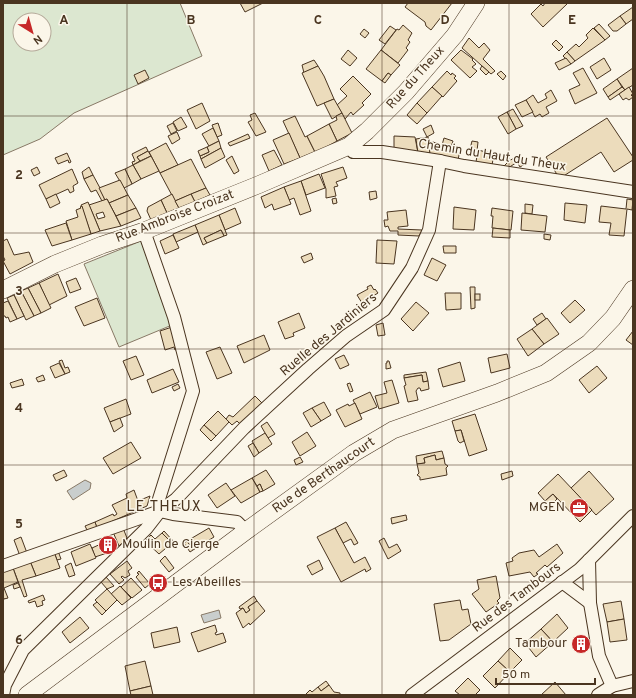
<svg xmlns="http://www.w3.org/2000/svg" width="636" height="698" font-family="Overpass,sans-serif">
  <style>
    .green { fill: #dce7d0; stroke: #887966; fill-rule: evenodd }
    .water { fill: #c9cecd; stroke: #887966 }
    .building { fill: #ecdcbc; stroke: #4a3520; fill-rule: evenodd }
    .lines { fill: none; stroke-linecap: round; stroke-linejoin: round }
    .street-casing { stroke: #4a3520; stroke-width: 14 }
    .secondary-casing { stroke: #4a3520; stroke-width: 18 }
    .street { stroke: #fbf6e9; stroke-width: 12 }
    .secondary { stroke: #fbf6e9; stroke-width: 17 }
    .grid { fill: none; stroke: #4a3520; stroke-width: 1; stroke-opacity: 0.55 }
    .labels { text-anchor: middle; dominant-baseline: central; stroke-width: 3; stroke-linejoin: round; paint-order: stroke }
    .street-label { font-size: 13px; fill: #4a3520; stroke: #fbf6e9 }
    .poi-label { font-size: 13px; fill: #4a3520; stroke: #fbf6e9; text-anchor: end }
    .quarter-label { font-size: 15px; letter-spacing: 1px; fill: #4a3520; stroke: #fbf6e9 }
    .grid-label { font-size: 13px; text-anchor: middle; font-weight: bold; fill: #4a3520; stroke: #fbf6e9; stroke-width: 3; stroke-linejoin: round; paint-order: stroke }
  </style>
  <rect width="100%" height="100%" fill="#fbf6e9"/>
  <g class="green">
    <path d="M3,3H180L202,56L74,113L40,139L3,155ZM20,20H44V44H20Z"/>
    <path d="M141,241L172,325L119,347L84,264Z"/>
  </g>
  <g class="water">
    <path d="M85,480L91,483L90,489L73,500L67,491Z"/>
    <path d="M219,610L221,618L204,623L201,615Z"/>
  </g>
  <g class="building">
    <path d="M240,3H263L245,12Z"/>
    <path d="M408,3H452L431,30L426,26L425,22L405,7Z"/>
    <path d="M545,3H566L567,4L543,27L531,14L541,4L543,6Z"/>
    <path d="M633,7V19L626,24L620,16Z"/>
    <path d="M620,16L626,24L617,31H613L608,25Z"/>
    <path d="M599,24L610,36L605,40L594,28Z"/>
    <path d="M403,25L412,33L408,40L410,42L406,48L408,50L398,63L381,50L397,29L399,30Z"/>
    <path d="M390,26L396,30L385,44L379,40Z"/>
    <path d="M593,28L605,40L575,61L567,52L576,44L579,47L588,38L586,35Z"/>
    <path d="M364,29L369,33L365,38L360,34Z"/>
    <path d="M469,38L479,48L484,43L490,50L483,59L495,71L491,74L462,48Z"/>
    <path d="M556,40L563,47L559,51L552,44Z"/>
    <path d="M348,50L357,58L350,66L341,59Z"/>
    <path d="M381,50L400,65L391,75L388,73L382,81L366,69Z"/>
    <path d="M461,50L473,59L472,60L476,64L472,67L477,71L470,78L451,60Z"/>
    <path d="M567,52L575,61L571,64L563,56Z"/>
    <path d="M566,58L571,64L559,70L555,63Z"/>
    <path d="M604,58L611,70L597,79L590,67Z"/>
    <path d="M314,60L318,66L304,73L302,65Z"/>
    <path d="M318,66L324,76L334,99L317,106L302,73Z"/>
    <path d="M482,66L489,72L486,75L480,69Z"/>
    <path d="M583,68L597,93L575,104L569,90L580,85L573,73Z"/>
    <path d="M633,68V85L625,90L617,79Z"/>
    <path d="M145,70L149,78L138,84L134,75Z"/>
    <path d="M447,71L451,75L452,73L456,76L454,78L457,81L443,97L432,87Z"/>
    <path d="M501,71L506,76L503,80L497,74Z"/>
    <path d="M388,73L391,75L385,83L382,81Z"/>
    <path d="M353,76L371,94L362,103L364,105L353,115L351,112L345,119L337,105L347,96L340,89Z"/>
    <path d="M617,79L622,87L608,97L603,89Z"/>
    <path d="M432,87L442,96L427,113L417,103Z"/>
    <path d="M622,87L625,90L610,100L608,97Z"/>
    <path d="M629,87L633,94L631,95L633,97L629,100L626,98L623,100L619,94Z"/>
    <path d="M551,90L557,101L546,107L549,113L542,117L540,114L535,117L526,100L533,95L538,103L547,98L545,94Z"/>
    <path d="M334,99L342,113L332,119L324,103Z"/>
    <path d="M526,100L533,112L522,117L515,105Z"/>
    <path d="M202,103L210,121L196,129L187,110Z"/>
    <path d="M417,103L427,113L417,124L407,115Z"/>
    <path d="M513,109L523,126L516,129L507,112Z"/>
    <path d="M507,112L516,129L508,134L498,117Z"/>
    <path d="M255,113L266,132L256,136L248,122L252,120L250,115Z"/>
    <path d="M342,113L352,133L337,141L329,124L337,120L336,116Z"/>
    <path d="M295,116L305,137L307,136L315,152L300,158L283,121Z"/>
    <path d="M181,117L187,127L178,131L173,122Z"/>
    <path d="M607,118L633,157V160L614,172L601,152L562,177L558,176L546,157Z"/>
    <path d="M173,123L177,131L171,134L167,126Z"/>
    <path d="M218,123L222,135L217,137L212,125Z"/>
    <path d="M329,124L337,141L321,150L315,152L307,136Z"/>
    <path d="M431,125L434,133L427,137L423,129Z"/>
    <path d="M213,128L219,141L209,146L202,134Z"/>
    <path d="M177,132L180,139L172,144L168,136Z"/>
    <path d="M289,133L300,158L284,164L273,140Z"/>
    <path d="M248,134L250,138L230,146L228,143Z"/>
    <path d="M394,136L415,137L418,153L394,151Z"/>
    <path d="M428,137L430,144H429L430,154L418,153L416,139Z"/>
    <path d="M444,138L453,141L451,147L460,150L458,160L430,154L429,144L433,142L442,145Z"/>
    <path d="M219,141L221,148L201,159L200,156L209,152L207,147Z"/>
    <path d="M472,141L478,142L477,151L470,149Z"/>
    <path d="M166,143L178,165L160,173L149,152Z"/>
    <path d="M146,147L148,151L137,157L140,161L133,165L132,162L135,161L132,154Z"/>
    <path d="M207,147L209,152L200,156L198,151Z"/>
    <path d="M221,148L225,157L205,168L201,159Z"/>
    <path d="M274,150L282,165L269,171L262,155Z"/>
    <path d="M478,150L494,154L492,165L476,162Z"/>
    <path d="M148,151L151,156L140,161L137,157Z"/>
    <path d="M67,153L71,162L69,163L68,160L58,164L55,158Z"/>
    <path d="M519,155L522,159L508,168L503,167L509,161Z"/>
    <path d="M151,156L159,171L141,179L133,165Z"/>
    <path d="M232,156L239,171L234,174L226,160Z"/>
    <path d="M191,159L206,188L175,201L160,173Z"/>
    <path d="M522,159L525,164L520,167L517,162Z"/>
    <path d="M133,165L141,179L132,184L125,169Z"/>
    <path d="M37,167L40,173L34,176L31,170Z"/>
    <path d="M89,167L93,175L84,179L82,172Z"/>
    <path d="M343,167L347,178L336,182L338,186L334,187L336,196L326,198V189L321,174Z"/>
    <path d="M72,169L78,183L73,186L74,191L70,193L68,189L46,199L39,185Z"/>
    <path d="M125,169L132,184L124,188L115,173Z"/>
    <path d="M319,174L325,188L306,195L301,181Z"/>
    <path d="M93,175L100,188L105,200L102,201L96,190L91,192L84,179Z"/>
    <path d="M120,180L128,195L109,203L107,199L105,200L99,188Z"/>
    <path d="M301,181L311,211L300,215L294,198L289,200L284,187Z"/>
    <path d="M284,187L291,204L274,210L272,204L265,208L261,197Z"/>
    <path d="M206,188L210,195L195,202L191,194Z"/>
    <path d="M376,191L377,198L370,200L369,192Z"/>
    <path d="M56,194L60,203L50,208L46,199Z"/>
    <path d="M172,194L179,208L167,213L161,200Z"/>
    <path d="M191,194L195,202L179,208L175,201Z"/>
    <path d="M128,195L136,208L116,216L109,203Z"/>
    <path d="M336,198L337,203L333,204L332,199Z"/>
    <path d="M107,199L121,226L100,231L89,205ZM103,212L105,217L98,219L96,214Z"/>
    <path d="M627,199L633,200L632,210L627,209L624,236L609,235L611,223L599,222L601,206L626,209Z"/>
    <path d="M161,200L167,213L151,220L147,211L148,207Z"/>
    <path d="M88,202L100,231L91,234L81,205Z"/>
    <path d="M565,203L587,205L585,223L564,220Z"/>
    <path d="M525,204L533,205L532,214L525,213Z"/>
    <path d="M82,206L91,234L72,240L66,221L78,217L76,210L81,208L80,207Z"/>
    <path d="M454,207L476,210L474,230L453,229Z"/>
    <path d="M136,208L141,218L121,226L116,216Z"/>
    <path d="M235,208L241,223L225,230L219,215Z"/>
    <path d="M492,208L513,211L511,230L492,228L493,216H491Z"/>
    <path d="M406,210L408,226L398,227V229L422,230L419,236L398,235V231H390L388,226L385,227L384,220H388L387,212Z"/>
    <path d="M522,213L547,216L545,232L521,230Z"/>
    <path d="M219,215L227,235L224,236L221,230L204,238L207,243L203,245L195,225Z"/>
    <path d="M66,223L72,240L52,246L45,230Z"/>
    <path d="M195,225L198,232L176,242L173,234Z"/>
    <path d="M493,228L510,230V238L492,237Z"/>
    <path d="M221,230L224,236L207,243L204,238Z"/>
    <path d="M544,234L551,235L550,240L544,239Z"/>
    <path d="M173,235L179,248L165,254L160,241Z"/>
    <path d="M7,239L14,255L29,252L33,262L10,274L3,261L5,260L3,256V241Z"/>
    <path d="M377,240L397,241L394,264L376,263Z"/>
    <path d="M443,246H456V253H444Z"/>
    <path d="M311,253L313,259L304,263L301,257Z"/>
    <path d="M432,258L446,265L437,281L424,275Z"/>
    <path d="M58,274L67,296L49,305L39,283Z"/>
    <path d="M76,278L81,289L70,293L66,282Z"/>
    <path d="M39,283L51,308L41,313L28,288Z"/>
    <path d="M371,285L374,290L375,289L378,293L362,303L357,295L368,289L367,287Z"/>
    <path d="M470,287H475V308L471,309Z"/>
    <path d="M28,288L41,313L34,316L21,291Z"/>
    <path d="M21,291L34,316L26,320L14,295Z"/>
    <path d="M445,293H461V309L446,310Z"/>
    <rect x="475" y="294" width="5" height="6"/>
    <path d="M14,295L24,316L17,319L7,298Z"/>
    <path d="M97,298L105,318L84,326L75,307Z"/>
    <path d="M575,300L585,310L570,323L561,313Z"/>
    <path d="M8,301L17,319L10,322L8,317L6,318L5,316H3V303Z"/>
    <path d="M416,302L429,313L413,331L401,319Z"/>
    <path d="M299,313L305,328L293,333L294,336L285,339L278,322Z"/>
    <path d="M542,313L546,319L537,325L533,319Z"/>
    <path d="M547,318L559,334L544,344L532,329Z"/>
    <path d="M383,323L385,335L378,336L376,325Z"/>
    <path d="M172,327L178,349L175,350L174,347L165,350L160,331Z"/>
    <path d="M532,329L544,344L528,356L517,339Z"/>
    <path d="M633,331V345L626,340Z"/>
    <path d="M264,335L270,350L244,363L237,346Z"/>
    <path d="M220,347L232,373L217,379L206,352Z"/>
    <path d="M507,354L510,368L491,373L488,358Z"/>
    <path d="M344,355L349,365L340,369L335,359Z"/>
    <path d="M136,356L144,375L131,380L123,361Z"/>
    <path d="M62,360L65,368L68,367L70,372L65,374L59,361Z"/>
    <path d="M387,361H389L391,368L386,369V363H387Z"/>
    <path d="M460,362L465,381L443,387L438,369Z"/>
    <path d="M59,363L65,374L55,378L50,367Z"/>
    <path d="M597,366L607,378L589,393L579,380Z"/>
    <path d="M173,369L179,382L152,393L147,380Z"/>
    <path d="M426,372L428,381L423,382L422,375L404,378V375Z"/>
    <path d="M43,375L45,380L38,382L36,378Z"/>
    <path d="M422,375L423,382L428,381L429,389L421,391L420,388H418L416,391L418,400L408,402L404,386L406,385L404,378Z"/>
    <path d="M22,379L24,385L12,388L10,383Z"/>
    <path d="M392,380L399,403L379,409L375,396L387,393L384,382Z"/>
    <path d="M350,383L353,391L350,392L347,384Z"/>
    <path d="M178,384L180,388L174,391L172,387Z"/>
    <path d="M370,392L377,407L360,414L353,400Z"/>
    <path d="M255,396L262,403L240,424L237,421L232,425L226,419L229,415L233,417Z"/>
    <path d="M126,399L131,414L110,422L104,408Z"/>
    <path d="M324,402L331,415L321,421L312,408Z"/>
    <path d="M355,403L362,419L345,427L336,410L348,404L349,406Z"/>
    <path d="M312,408L321,421L311,427L303,413Z"/>
    <path d="M218,411L229,422L216,436L204,425Z"/>
    <path d="M475,414L487,450L469,456L461,430L455,431L452,421Z"/>
    <path d="M120,418L123,426L114,432L110,422Z"/>
    <path d="M267,422L275,434L268,438L261,426Z"/>
    <path d="M204,425L216,436L211,441L200,430Z"/>
    <path d="M461,430L464,441L460,443L458,441L455,431Z"/>
    <path d="M307,432L316,446L300,456L292,442Z"/>
    <path d="M265,433L272,444L259,453L252,441Z"/>
    <path d="M131,442L141,458L113,474L103,458Z"/>
    <path d="M253,443L259,453L254,457L248,446Z"/>
    <path d="M442,451L444,458L436,460L435,455L424,458L425,463L417,464L416,456Z"/>
    <path d="M435,455L436,460L444,458L445,464L448,466L446,468L447,475L420,480V477L417,475L419,473L417,464L425,463L424,458Z"/>
    <path d="M300,457L303,462L296,465L294,460Z"/>
    <path d="M64,470L67,476L56,481L53,475Z"/>
    <path d="M266,470L275,484L263,491L260,484L257,486L252,478Z"/>
    <path d="M512,471L513,476L502,480L501,474Z"/>
    <path d="M589,471L614,499L596,515L571,488Z"/>
    <path d="M558,474L592,510L580,522L553,494L545,501L538,493Z"/>
    <path d="M252,478L260,492L241,503L231,490Z"/>
    <path d="M226,483L235,496L217,508L208,495Z"/>
    <path d="M260,484L263,491L260,492L257,486Z"/>
    <path d="M134,490L138,501L150,496L147,506L97,528L95,522L113,514L114,516L117,514L112,505L127,498L126,494Z"/>
    <path d="M553,494L557,499L550,506L545,501Z"/>
    <path d="M406,515L407,520L392,524L391,518Z"/>
    <path d="M95,522L97,528L88,532L85,526Z"/>
    <path d="M346,522L358,543L354,545L351,539L343,543L335,528Z"/>
    <path d="M123,528L127,538L119,546L113,532Z"/>
    <path d="M209,528L214,537L193,550L187,541Z"/>
    <path d="M335,528L354,563L365,557L371,569L366,572L365,569L341,582L317,537Z"/>
    <path d="M164,531L174,542L172,543L162,533Z"/>
    <path d="M162,533L172,543L159,554L145,541L151,535L155,539Z"/>
    <path d="M21,537L27,553L20,556L14,540Z"/>
    <path d="M384,538L389,548L397,544L401,551L388,559L379,541Z"/>
    <path d="M110,539L113,547L106,550L103,542Z"/>
    <path d="M187,541L193,550L190,552L184,543Z"/>
    <path d="M103,543L107,553L95,557L92,548Z"/>
    <path d="M90,544L96,558L76,566L71,552Z"/>
    <path d="M557,544L563,553L547,567L545,565L536,573L538,574L534,577L530,572L509,576L506,563L513,561L512,558L519,553L534,550L539,557Z"/>
    <path d="M58,551L61,559L57,560L54,552Z"/>
    <path d="M54,552L60,568L36,576L30,561Z"/>
    <path d="M165,556L174,568L169,572L160,561Z"/>
    <path d="M319,560L323,569L312,575L307,566Z"/>
    <path d="M30,561L36,576L22,580L27,596L24,597L13,568Z"/>
    <path d="M127,561L132,568L128,571L130,575L125,578L122,576L121,577L124,580L119,584L110,574Z"/>
    <path d="M71,563L75,575L69,577L65,566Z"/>
    <path d="M13,568L18,582L4,588L8,598L4,599L3,596V572Z"/>
    <path d="M139,571L150,584L145,588L136,577L139,574L137,573Z"/>
    <path d="M496,576L500,598L497,601L499,603L486,612L472,594L479,589L477,580Z"/>
    <path d="M106,577L114,586L107,589L101,582Z"/>
    <path d="M131,578L142,590L132,598L121,587Z"/>
    <path d="M18,583L20,587L14,589L13,585Z"/>
    <path d="M120,586L131,598L122,605L111,594Z"/>
    <path d="M107,589L117,600L106,611L95,600Z"/>
    <path d="M43,595L45,600L42,601L43,605L37,607L35,601L29,603L28,601Z"/>
    <path d="M254,596L257,601L248,607L250,610L246,613L243,608L240,609L239,607Z"/>
    <path d="M460,600L462,610L468,609L471,624L449,640L440,641L434,604Z"/>
    <path d="M257,601L265,611L250,625L249,623L243,628L236,613L243,608L246,613L250,610L248,607Z"/>
    <path d="M621,601L624,619L607,622L603,604Z"/>
    <path d="M97,602L106,611L102,615L93,605Z"/>
    <path d="M557,614L568,628L553,642L541,629Z"/>
    <path d="M80,617L89,628L70,643L62,632Z"/>
    <path d="M624,619L627,640L610,642L607,622Z"/>
    <path d="M215,625L217,632L215,633L216,635L223,633L226,642L198,652L191,633Z"/>
    <path d="M177,627L180,642L154,648L151,633Z"/>
    <path d="M541,629L553,642L536,657L525,643Z"/>
    <path d="M585,639L586,647L577,648L576,641Z"/>
    <path d="M510,648L522,660L510,672L498,661Z"/>
    <path d="M145,661L151,686L130,691L125,666Z"/>
    <path d="M498,661L510,672L495,688L483,676Z"/>
    <path d="M468,678L480,690L475,695H460L455,691Z"/>
    <path d="M326,681L329,685L321,691L318,687Z"/>
    <path d="M555,682L566,695H541Z"/>
    <path d="M329,685L334,692L340,693V695H305L310,690L312,692L318,687L321,691Z"/>
    <path d="M151,686L153,695H131L130,691Z"/>
  </g>
  <g class="lines">
    <g class="street-casing">
      <g id="street">
        <path d="M349,146L353,152H382L440,161L464,166L633,192"/>
        <path d="M144,231L174,317L193,391L159,499L160,511"/>
        <path d="M589,560L590,603L599,656L612,686"/>
        <path d="M3,566L160,511L173,514L237,522L246,531"/>
        <path d="M562,582L590,603"/>
        <path d="M3,695L5,685L23,650L146,529L160,511L176,499L244,428L308,369L346,336L384,310L412,268L429,230L440,161"/>
        <path d="M412,695L580,569L633,516"/>
        <path d="M598,695L612,686L633,681"/>
      </g>
    </g>
    <g class="secondary-casing">
      <g id="secondary">
        <path d="M3,290L55,264L102,245L144,231L258,185L349,146L367,131L406,92L455,35L476,3"/>
        <path d="M27,695L246,531L354,453L393,430L497,393L546,373L589,343L613,318L633,289"/>
      </g>
    </g>
    <use href="#street" class="street"/>
    <use href="#secondary" class="secondary"/>
  </g>
  <path class="grid" d="M127,3V695M254,3V695M382,3V695M509,3V695M3,116H633M3,233H633M3,349H633M3,465H633M3,582H633"/>
  <defs>
    <g id="office-disc" transform="scale(1)"><circle r="9.5" fill="#c62828" stroke="#fbf6e9"/><path d="M-6-3h4V-5.5h4V-3h4V5H-6ZM-1-4.5V-3h2v-1.5ZM-6 0V1H6V0Z" fill="#fff"/></g>
    <g id="building-disc" transform="scale(1)"><circle r="9.5" fill="#c62828" stroke="#fbf6e9"/><path d="M-4-6H4V6H1V3H-1V6H-4ZM-2.5-4.3h1.7v1.8h-1.7ZM.8-4.3h1.7v1.8H.8ZM-2.5-1h1.7V.8h-1.7ZM.8-1h1.7V.8H.8Z" fill="#fff"/></g>
    <g id="bus-disc" transform="scale(1)"><circle r="9.5" fill="#c62828" stroke="#fbf6e9"/><path d="M-5-6H5V4H4V6H2V4H-2V6H-4V4H-5ZM-3.5-4V0h7V-4ZM-3.5 1.2v1.5H-2V1.2ZM2 1.2v1.5H3.5V1.2Z" fill="#fff"/></g>
  </defs>
  <g fill-rule="evenodd">
    <use href="#office-disc" x="579" y="508"/>
    <use href="#building-disc" x="108" y="545"/>
    <use href="#bus-disc" x="158" y="583"/>
    <use href="#building-disc" x="581" y="644"/>
  </g>
  <g class="labels">
    <g class="street-label">
      <text transform="translate(416 78) rotate(-48)">Rue du Theux</text>
      <text transform="translate(492 156) rotate(9)">Chemin du Haut du Theux</text>
      <text transform="translate(175 217) rotate(-21)">Rue Ambroise Croizat</text>
      <text transform="translate(329 335) rotate(-40)">Ruelle des Jardiniers</text>
      <text transform="translate(324 476) rotate(-35)">Rue de Berthaucourt</text>
      <text transform="translate(517 598) rotate(-37)">Rue des Tambours</text>
    </g>
    <g class="poi-label">
      <text x="565" y="508">MGEN</text>
      <text x="122" y="545" text-anchor="start">Moulin de Cierge</text>
      <text x="172" y="583" text-anchor="start">Les Abeilles</text>
      <text x="567" y="644">Tambour</text>
    </g>
    <g class="quarter-label">
      <text x="164" y="507">LE THEUX</text>
    </g>
  </g>
  <g class="grid-label">
    <text x="64" y="24">A</text>
    <text x="191" y="24">B</text>
    <text x="318" y="24">C</text>
    <text x="445" y="24">D</text>
    <text x="572" y="24">E</text>
    <text x="19" y="179">2</text>
    <text x="19" y="295">3</text>
    <text x="19" y="412">4</text>
    <text x="19" y="528">5</text>
    <text x="19" y="644">6</text>
  </g>
  <rect width="636" height="698" fill="none" stroke="#4a3520" stroke-width="8"/>
  <g transform="translate(32 32) rotate(143)"><circle r="19" fill="#fbf6e9" stroke="#b4a999"/>
  <path d="M0-3L7 15L0 10L-7 15Z" fill="#c62828"/>
  <text y="-6" font-size="11" font-weight="bold" text-anchor="middle" fill="#4a3520">N</text>
  </g>
  <path d="M496 678v6h99v-6" fill="none" stroke="#4a3520" stroke-width="2"/>
  <text x="502" y="678" font-size="12" fill="#4a3520" stroke="#fbf6e9" stroke-width="3" paint-order="stroke">50 m</text>
</svg>
